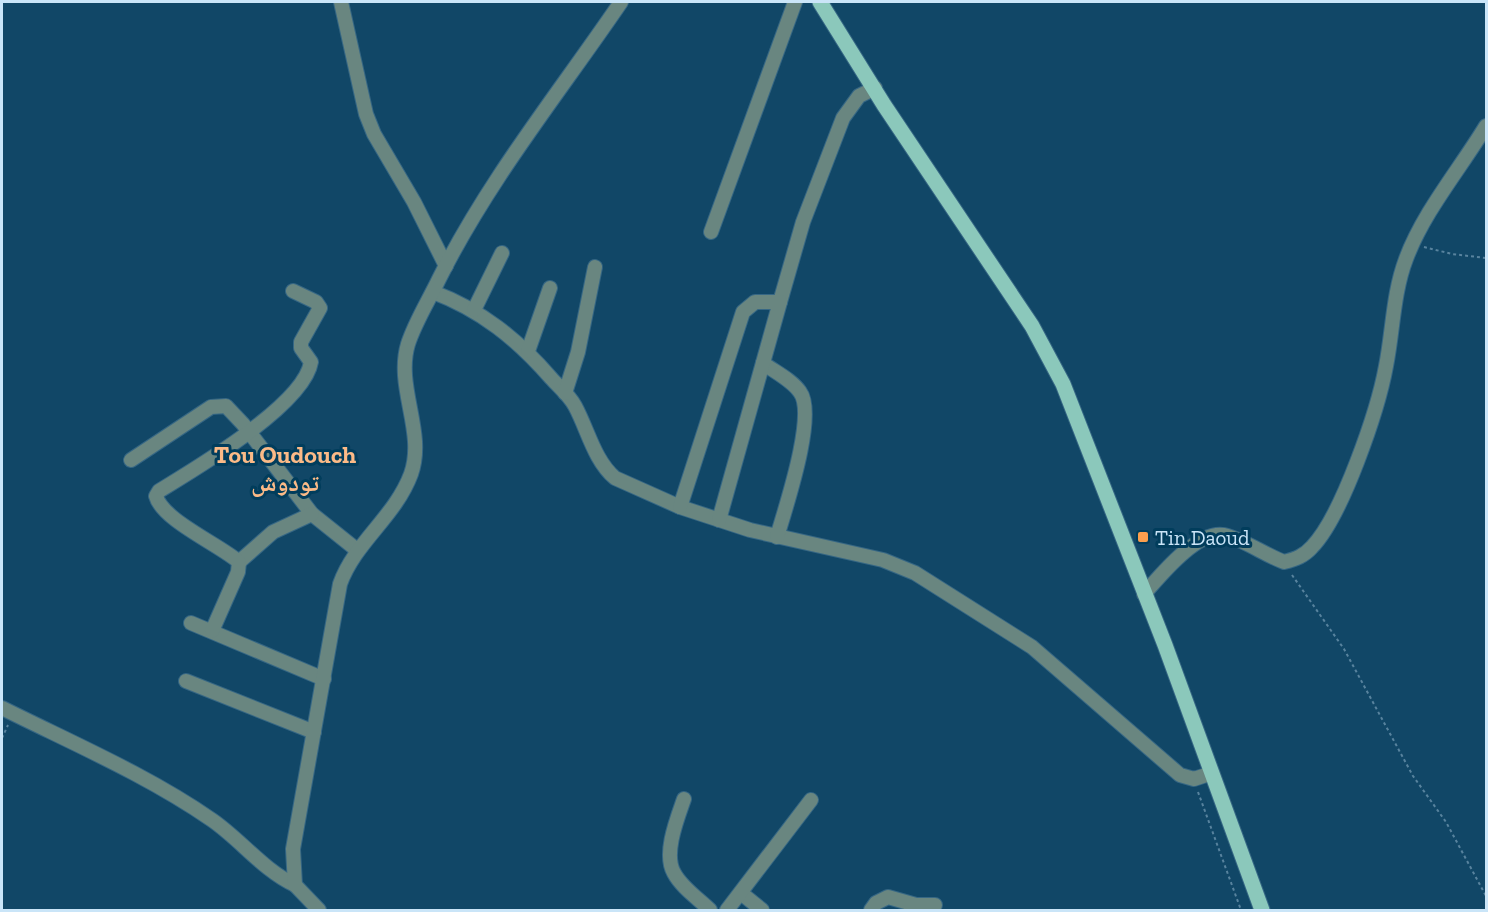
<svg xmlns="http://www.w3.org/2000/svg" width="1488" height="912" font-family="'Zilla Slab','Noto Naskh Arabic',serif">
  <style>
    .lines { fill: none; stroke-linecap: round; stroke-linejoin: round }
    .minor-casing { stroke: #366784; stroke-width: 16 }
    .major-casing { stroke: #366784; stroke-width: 17 }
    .path { stroke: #58839e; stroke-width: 2; stroke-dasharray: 3 3; stroke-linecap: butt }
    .minor { stroke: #698680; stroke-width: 14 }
    .major { stroke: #8bc8bb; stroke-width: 15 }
    .poi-dot { fill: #fa9f4e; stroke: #013d5c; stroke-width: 2 }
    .labels { text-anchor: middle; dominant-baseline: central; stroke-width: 6; stroke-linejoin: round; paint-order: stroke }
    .poi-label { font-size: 21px; fill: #cae5f8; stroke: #013d5c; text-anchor: start }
    .quarter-label { font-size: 24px; font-weight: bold; fill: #fbba87; stroke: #013d5c }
  </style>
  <rect width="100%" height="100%" fill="#114767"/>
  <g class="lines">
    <g class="minor-casing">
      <g id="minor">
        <path d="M341,2L366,114L374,134L414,202L446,266"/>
        <path d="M711,232L795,2"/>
        <path d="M433,292C481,310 517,339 551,378C559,387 569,395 575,406C588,430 594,460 615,478L680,507L750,530L883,560L915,573L1032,647L1180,775L1194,779L1212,773"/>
        <path d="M780,302L803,222L843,118L859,96L875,88"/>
        <path d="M474,310L502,253"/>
        <path d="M528,351L550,288"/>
        <path d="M763,363C775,372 792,380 800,392C817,415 785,509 777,537"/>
        <path d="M565,393L578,352L595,267"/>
        <path d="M131,460L211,407L226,406L243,424L312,514L357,550"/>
        <path d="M680,507L743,312L755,302H780L719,520"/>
        <path d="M239,562L273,532L312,514"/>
        <path d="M1144,594C1160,576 1197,530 1224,535C1243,539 1265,555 1284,562C1296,559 1304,556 1312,547C1342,516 1378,410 1386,366C1393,331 1393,293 1406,259C1424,211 1460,169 1486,126"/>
        <path d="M191,623L324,679"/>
        <path d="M212,631L238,572L239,562C220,545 162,520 156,496L159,491C195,469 304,405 311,362L301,348V342L320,308L316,302L293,291"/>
        <path d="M186,681L314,732"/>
        <path d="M2,708C72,743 147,775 212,820C241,840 263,870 295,885"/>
        <path d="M684,799C677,819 663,854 674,873C682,888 699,899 710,910"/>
        <path d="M741,893L762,910"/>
        <path d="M319,910L295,885L293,849L340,584C355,542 395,517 411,474C426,432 395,387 408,344C415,322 429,300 439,279C489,179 559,93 621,2"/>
        <path d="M727,910L811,800"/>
        <path d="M871,910L876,903L888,897L916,905H935"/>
      </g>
    </g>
    <g class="major-casing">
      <path id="major" d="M820,2L884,105L1032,326L1063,384L1165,645L1262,910"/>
    </g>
    <g class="path">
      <path d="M1424,247L1452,254L1486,258"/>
      <path d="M1292,575L1344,649L1413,776L1446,822L1486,896"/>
      <path d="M2,738L8,725"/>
      <path d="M1198,792L1241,910"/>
    </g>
    <use href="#minor" class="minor"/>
    <use href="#major" class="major"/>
  </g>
  <rect class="poi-dot" x="1137" y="531" width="12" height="12" rx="3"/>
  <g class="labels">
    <g class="poi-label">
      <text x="1155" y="537">Tin Daoud</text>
    </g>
    <g class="quarter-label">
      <text x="285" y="454">Tou Oudouch<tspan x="285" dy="28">تودوش</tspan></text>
    </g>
  </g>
  <rect width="1488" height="912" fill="none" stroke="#cae5f8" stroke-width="6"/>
</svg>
